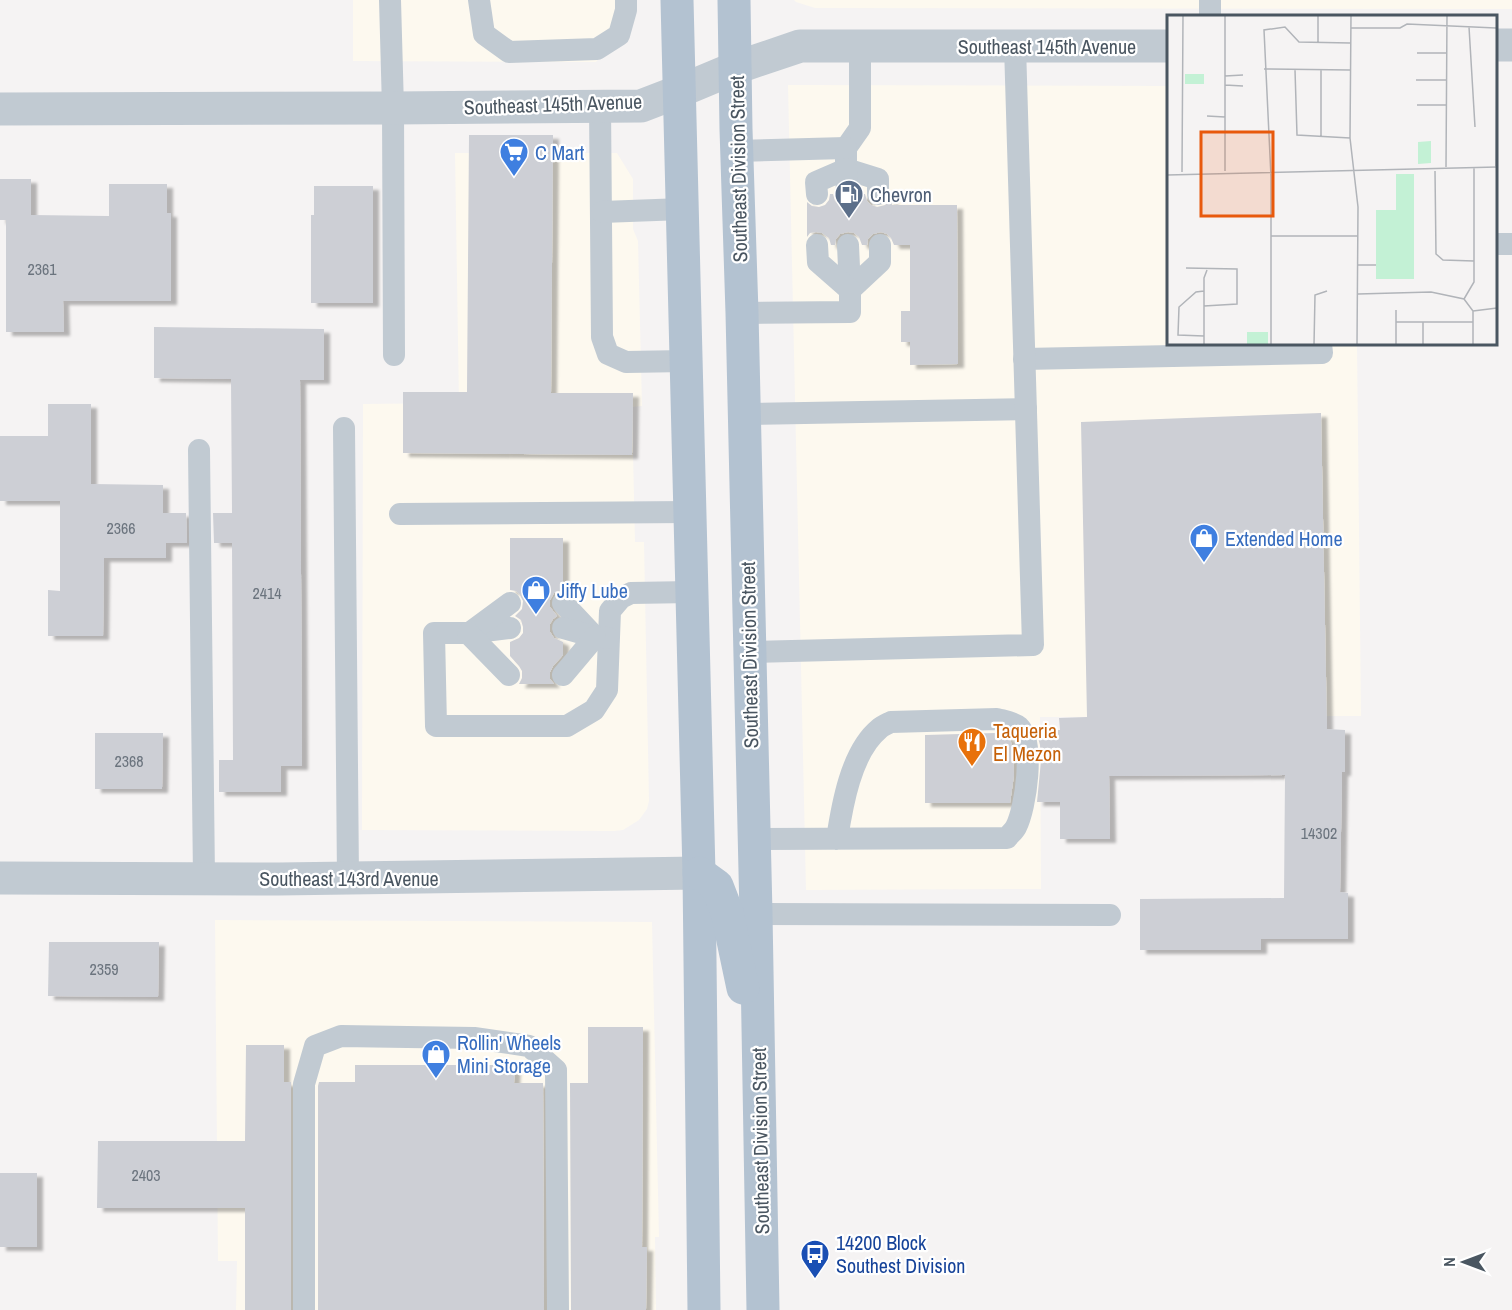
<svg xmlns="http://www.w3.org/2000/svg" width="1512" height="1310" font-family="'Archivo Narrow',sans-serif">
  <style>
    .commercial { fill: #fdf9ef }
    .building { fill: #cdcfd5; filter: url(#shadow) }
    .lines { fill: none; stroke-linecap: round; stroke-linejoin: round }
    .service { stroke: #c1cad2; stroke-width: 22 }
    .minor { stroke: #c1cad2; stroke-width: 33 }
    .tertiary { stroke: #c1cad2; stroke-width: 33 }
    .primary { stroke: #b3c2d1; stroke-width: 33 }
    .labels { text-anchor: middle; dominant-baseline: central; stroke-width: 4.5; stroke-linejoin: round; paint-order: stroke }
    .number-label { font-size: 16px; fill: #6b747e }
    .street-label { font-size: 20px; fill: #4a5661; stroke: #fff }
    .shop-label { font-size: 20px; fill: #366cbe; stroke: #fff; text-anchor: start }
    .service-label { font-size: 20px; fill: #4e5e75; stroke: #fff; text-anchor: start }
    .food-label { font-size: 20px; fill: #c56008; stroke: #fff; text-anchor: start }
    .transit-label { font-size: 20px; fill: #164399; stroke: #fff; text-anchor: start }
    .inset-road { fill: none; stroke: #b1b4b9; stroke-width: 1.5 }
    .view { fill: #e8590c; fill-opacity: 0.15; stroke: #e8590c; stroke-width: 3 }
    .inset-edge { fill: none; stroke: #4a5661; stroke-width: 3 }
  </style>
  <defs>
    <filter id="shadow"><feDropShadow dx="6" dy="4" stdDeviation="1.5" flood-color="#0004"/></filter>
  </defs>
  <rect width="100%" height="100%" fill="#f5f3f3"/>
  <g class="commercial">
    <path d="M353,0H634V20L596,62L353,61Z"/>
    <path d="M794,0H1512V9L815,8L796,2Z"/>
    <path d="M788,85L1168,86V344H1357L1361,716L1040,717L1041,889L806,890Z"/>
    <path d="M455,153H617L633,179V229L638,241L642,406L632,407L635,542H644L649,801L647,809L639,820L623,830L614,831L362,830L363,404L459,403Z"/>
    <path d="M215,920L652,922L659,1237H655L656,1310H236L237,1261H218Z"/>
  </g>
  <g class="building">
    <path d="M469,135H553L551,393H633L632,455L403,453V392H467Z"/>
    <path d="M0,179H31V215L109,216V184H167V213H171V301H63L64,332H6V220H0Z"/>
    <path d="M314,186H373V303H311V215H314Z"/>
    <path d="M830,194H833L835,201L840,206L847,207L855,205L859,201L860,194H865L867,201L871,205L877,207L885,205L890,200L891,194L892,205H957L958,364L910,365V342H901V311H910V245H894L891,238L887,234L881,232L873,234L868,239L867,245H862L859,237L854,233L848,232L840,234L836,239L835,245H831L829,238L822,233L816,232L810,233L807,237V202L812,206L819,207L825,205L829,200Z"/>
    <path d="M154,327L324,329V380H300L302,766H281V792H219V760H233L232,543H214L213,513H232L231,379L154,378Z"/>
    <path d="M48,404H91V484L163,485V513H186L187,543H166V558H104L103,636H48V590L60,591V501H0V436H48Z"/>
    <path d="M1321,413L1327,729L1345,730V772H1342L1340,892L1348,893V939H1261V950H1140V899L1284,898L1285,775L1109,776L1110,839H1060V802H1037L1041,761L1040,745L1036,730H1060L1059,718L1087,717L1081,422Z"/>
    <path d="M510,538H563V590L554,593L550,600V607L557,616L553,619L550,624V632L554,638L563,642V655L553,666L550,672V679L554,684H519L522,678V671L519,666L510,656V642L519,638L523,633V627L521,620L515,616L522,609L523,601L520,595L516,591L510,590Z"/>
    <path d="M95,733H163L162,789H95Z"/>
    <path d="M995,733L1009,737L1013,748L1014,775L1010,803H925V735Z"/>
    <path d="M49,942H159L158,997L48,996Z"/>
    <path d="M588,1027H643L642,1247H647L646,1310H571L570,1083H588Z"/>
    <path d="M246,1045H284V1082H291V1310H245V1208H97L98,1141H245Z"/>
    <path d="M355,1065H515L514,1083H543L544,1310H318V1086L319,1082H355Z"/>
    <rect x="0" y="1173" width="37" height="74"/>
  </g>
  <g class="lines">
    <g class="service">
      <path d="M390,0L393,108L394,355"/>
      <path d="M479,0L484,34L509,52L597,49L619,35L626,10V0"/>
      <path d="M1210,0V16"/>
      <path d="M860,46V128L846,148V169L878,179V194"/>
      <path d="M600,106L602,337L608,354L626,362L686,361"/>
      <path d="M737,151L846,148"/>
      <path d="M817,194L816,182L846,169L847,194"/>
      <path d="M602,212L683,209"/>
      <path d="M1496,244H1512"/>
      <path d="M848,245L850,290"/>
      <path d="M850,290L880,262V245"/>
      <path d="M742,313L850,312V290L818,262L817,245"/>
      <path d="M1024,359L1322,353L1321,344"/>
      <path d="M744,414L1026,409"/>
      <path d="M344,428L348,879"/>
      <path d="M199,450L204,878"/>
      <path d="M400,514L690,512"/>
      <path d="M563,603L594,636"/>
      <path d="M510,628L468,633H434L436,726H567L594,710L607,690L610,611L621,598L631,593L692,592"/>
      <path d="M563,628L595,637L608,638"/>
      <path d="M472,631L510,603"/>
      <path d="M468,633L509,675"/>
      <path d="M749,652L1033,645L1015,46"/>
      <path d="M563,675L595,637"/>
      <path d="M754,839L1007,838C1010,834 1014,831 1016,827C1026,808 1035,742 1019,727C1013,722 1004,721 997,719L891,722C887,724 882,726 879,729C851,752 842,806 837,839"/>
      <path d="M756,914L1110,915"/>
      <path d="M304,1310V1084L315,1046L341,1036L474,1038L529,1046L556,1070L558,1310"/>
    </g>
    <g class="minor">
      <path d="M0,109L393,108L641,106L680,91"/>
      <path d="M0,878L279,879L699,873"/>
    </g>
    <g class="tertiary">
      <path d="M1496,45H1512"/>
      <path d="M680,91L735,68L800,46H1168"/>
    </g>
    <g class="primary">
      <path d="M677,0L699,873L704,1310"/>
      <path d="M734,0L736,129L742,313L756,914L763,1310"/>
      <path d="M699,873L717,886L727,912L743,988"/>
    </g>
  </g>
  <defs>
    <g id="supermarket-pin" transform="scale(1.5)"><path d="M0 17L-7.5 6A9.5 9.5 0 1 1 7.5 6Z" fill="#3f7fe0" stroke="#fff"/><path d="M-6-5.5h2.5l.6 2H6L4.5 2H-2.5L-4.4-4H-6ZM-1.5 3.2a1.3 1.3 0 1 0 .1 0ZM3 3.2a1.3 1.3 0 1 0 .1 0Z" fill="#fff"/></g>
    <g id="fuel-pin" transform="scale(1.5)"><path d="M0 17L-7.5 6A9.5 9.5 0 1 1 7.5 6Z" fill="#5c6f8a" stroke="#fff"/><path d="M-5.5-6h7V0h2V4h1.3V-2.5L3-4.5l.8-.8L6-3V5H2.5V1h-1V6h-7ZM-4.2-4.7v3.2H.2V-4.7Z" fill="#fff"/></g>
    <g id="shop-pin" transform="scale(1.5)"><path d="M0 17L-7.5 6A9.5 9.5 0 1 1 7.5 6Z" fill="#3f7fe0" stroke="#fff"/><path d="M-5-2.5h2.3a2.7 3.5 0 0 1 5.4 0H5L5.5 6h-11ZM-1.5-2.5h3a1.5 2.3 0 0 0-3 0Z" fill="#fff"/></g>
    <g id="restaurant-pin" transform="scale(1.5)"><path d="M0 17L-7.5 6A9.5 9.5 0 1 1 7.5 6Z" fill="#e8710a" stroke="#fff"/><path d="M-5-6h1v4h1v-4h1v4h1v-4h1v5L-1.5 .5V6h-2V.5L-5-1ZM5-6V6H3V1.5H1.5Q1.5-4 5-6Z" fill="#fff"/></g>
    <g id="bus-pin" transform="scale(1.5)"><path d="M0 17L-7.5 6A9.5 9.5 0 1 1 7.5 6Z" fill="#1a4fb4" stroke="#fff"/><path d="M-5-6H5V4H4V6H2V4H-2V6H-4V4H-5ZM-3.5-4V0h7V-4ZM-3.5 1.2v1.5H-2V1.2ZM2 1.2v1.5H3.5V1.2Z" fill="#fff"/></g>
  </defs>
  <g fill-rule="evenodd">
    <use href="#supermarket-pin" x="514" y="152"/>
    <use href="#fuel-pin" x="849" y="194"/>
    <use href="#shop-pin" x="1204" y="538"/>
    <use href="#shop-pin" x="536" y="590"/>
    <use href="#restaurant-pin" x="972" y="742"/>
    <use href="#shop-pin" x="436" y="1054"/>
    <use href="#bus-pin" x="815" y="1254"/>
  </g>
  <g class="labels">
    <g class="number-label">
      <text x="42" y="269">2361</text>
      <text x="121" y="528">2366</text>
      <text x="267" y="593">2414</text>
      <text x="129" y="761">2368</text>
      <text x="1319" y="833">14302</text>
      <text x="104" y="969">2359</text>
      <text x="146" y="1175">2403</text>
    </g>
    <g class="street-label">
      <text x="1047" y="46">Southeast 145th Avenue</text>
      <text transform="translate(553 104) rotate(-2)">Southeast 145th Avenue</text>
      <text transform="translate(738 169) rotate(-91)">Southeast Division Street</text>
      <text transform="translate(749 655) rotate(-91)">Southeast Division Street</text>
      <text x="349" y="878">Southeast 143rd Avenue</text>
      <text transform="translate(760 1141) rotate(-91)">Southeast Division Street</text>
    </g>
    <g class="shop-label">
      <text x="535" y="152">C Mart</text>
      <text x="1225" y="538">Extended Home</text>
      <text x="557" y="590">Jiffy Lube</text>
      <text x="457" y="1042">Rollin' Wheels<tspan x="457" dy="23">Mini Storage</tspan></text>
    </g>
    <g class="service-label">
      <text x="870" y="194">Chevron</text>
    </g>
    <g class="food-label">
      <text x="993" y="730">Taqueria<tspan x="993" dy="23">El Mezon</tspan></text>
    </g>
    <g class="transit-label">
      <text x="836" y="1242">14200 Block<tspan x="836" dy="23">Southest Division</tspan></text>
    </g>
  </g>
  <g transform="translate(1167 15)">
    <rect width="330" height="330" fill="#f5f3f3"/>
    <path d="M18,59H37V69H18ZM264,126V148L251,149V127ZM229,159H247V264H209V195H229ZM80,317H101V330H80Z" fill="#c3f1d5"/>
    <path class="inset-road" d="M184,0L183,123L191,192L190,330M302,12L308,112M184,13H233L240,9L329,13M151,27V0M250,38H280M97,54L183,55M128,55L130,120L183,123M58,61L76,60M249,65H280M58,70L76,71M250,90H280M40,101L58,102M154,122V55M329,151L330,0M279,152L280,0M58,156V0M268,156L269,239L276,245L307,246M15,157L16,0M0,160L330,152M104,221H191M191,250H209M19,253L70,254V289L37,291M37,276L29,277L12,292L11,320L37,321M191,279L264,277L297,284L306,296V330M297,284L307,267V152M229,295V330M306,296L330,293M229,307H306M37,330V263L40,255M104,330V162L97,15L118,12L132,27L183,28M147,330L148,280L160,276M256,330V307"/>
    <path class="view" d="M34,117H106V201H34Z"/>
    <rect width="330" height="330" class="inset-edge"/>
  </g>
  <g transform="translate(1464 1262) rotate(270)" stroke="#ffffff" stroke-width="4.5" paint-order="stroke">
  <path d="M0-4.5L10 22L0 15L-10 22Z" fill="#4a5661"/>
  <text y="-9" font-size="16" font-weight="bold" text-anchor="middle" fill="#4a5661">N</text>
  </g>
</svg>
